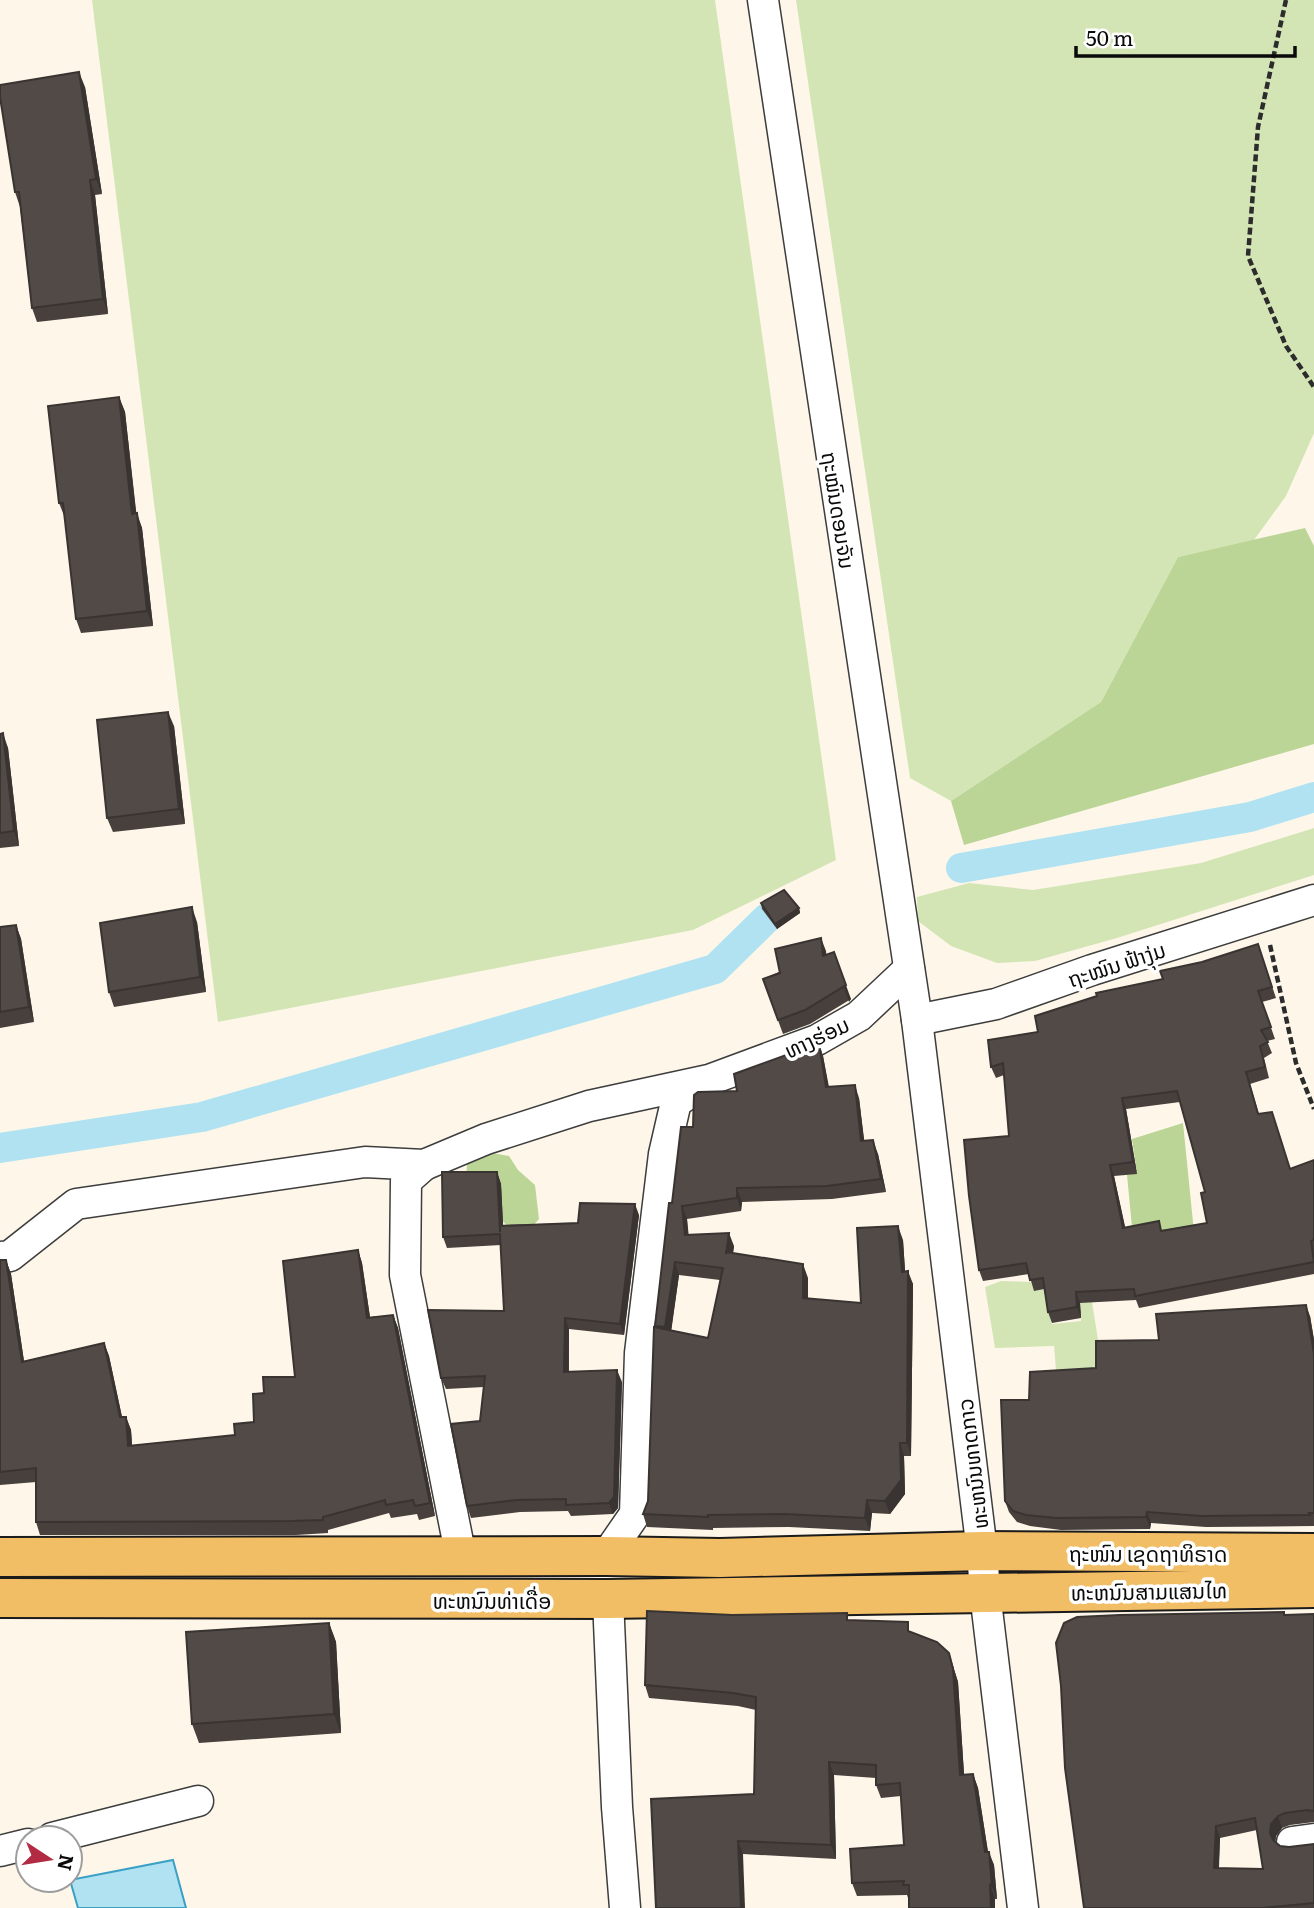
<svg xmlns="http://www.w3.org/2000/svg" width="1314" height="1908" font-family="Literata,'Noto Sans Lao',serif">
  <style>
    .green { fill: #d4e5b5 }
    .forest { fill: #bad595 }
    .water { fill: #b0e2f2; stroke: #3ba0c5; stroke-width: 2 }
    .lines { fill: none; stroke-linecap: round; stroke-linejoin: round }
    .canal { stroke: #b0e2f2; stroke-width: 30 }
    .minor-casing { stroke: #3d3d3d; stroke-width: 33 }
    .major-casing { stroke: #1b1b1b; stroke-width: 42 }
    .path { stroke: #2c2c2c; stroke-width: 4.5; stroke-dasharray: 7 3.5; stroke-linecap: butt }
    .minor { stroke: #fff; stroke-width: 30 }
    .major { stroke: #f1bd65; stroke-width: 38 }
    .wall { fill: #47403d; fill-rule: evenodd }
    .shaded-wall { fill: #393432 }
    .building { fill: #524a47; stroke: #393432; stroke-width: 2; fill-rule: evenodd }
    .labels { text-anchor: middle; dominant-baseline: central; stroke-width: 7; stroke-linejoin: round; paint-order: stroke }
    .street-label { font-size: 21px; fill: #0a0a0a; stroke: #fff }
  </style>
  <rect width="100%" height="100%" fill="#fef7e9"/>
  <g class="green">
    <path d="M92,0H715L836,860L693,930L218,1022Z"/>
    <path d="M796,0H1314V433L1286,496L1254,540L1178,557L1101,702L951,801L910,778Z"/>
    <path d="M1314,828V875L1117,938L1035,961L997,963L951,946L918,921L917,897L969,883L1033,890L1201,863Z"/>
    <path d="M1001,1281L1032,1282L1047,1289L1052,1324L1081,1321L1080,1303L1092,1302L1100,1352V1377L1057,1382L1054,1346L995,1348L985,1287Z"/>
  </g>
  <g class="forest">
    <path d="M1305,528L1314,546V744L964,845L951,801L1101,702L1178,557Z"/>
    <path d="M1183,1123L1194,1232L1133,1238L1127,1175L1137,1173L1132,1139Z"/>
    <path d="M486,1152L509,1156L518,1170L535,1185L539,1219L524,1236L515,1234L466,1183L467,1164Z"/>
  </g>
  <path class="water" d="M173,1860L186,1908H78L70,1880Z"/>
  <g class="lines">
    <g class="canal">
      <path d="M961,868L1250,817L1314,797"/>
      <path d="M0,1148L202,1117L715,969L767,918"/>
    </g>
    <g class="minor-casing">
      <g id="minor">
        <path d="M763,0L917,1020L982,1551L985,1593L1023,1908"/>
        <path d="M917,1020L996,1004L1092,970L1314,900"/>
        <path d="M424,1165L406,1181L405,1275L461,1557"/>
        <path d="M0,1257L10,1256L76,1204L365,1162L424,1165L486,1139L589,1106L709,1080L817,1040L859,1016L909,969"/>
        <path d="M606,1556L635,1514L640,1353L664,1154L676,1102L703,1084"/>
        <path d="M608,1599L617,1807L625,1908"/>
        <path d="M52,1838L198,1801"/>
        <path d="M1292,1842L1314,1839"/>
        <path d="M0,1851L28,1844"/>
      </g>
    </g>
    <g class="major-casing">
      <g id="major">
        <path d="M0,1557L606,1556L720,1558L982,1551L1314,1553"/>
        <path d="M0,1598L608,1599L1314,1588"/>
      </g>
    </g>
    <g class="path">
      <path d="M1286,0L1258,127L1248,256L1286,346L1314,387"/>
      <path d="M1270,945L1296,1063L1314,1109"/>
    </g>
    <use href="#minor" class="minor"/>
    <use href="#major" class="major"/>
  </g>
  <g class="wall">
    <path d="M85,87L102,194L95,195L108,314L37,322L32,308L20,207L15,192Z"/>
    <path d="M119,397L125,412L136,513L142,528L153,626L81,633L76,619L65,518L59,503Z"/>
    <path d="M174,726L185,824L113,832L107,818Z"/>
    <path d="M0,734L8,748L19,846L0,848Z"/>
    <path d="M761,903L799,908L800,913L777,929L762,909Z"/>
    <path d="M197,922L206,992L114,1007L109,992Z"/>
    <path d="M16,925L21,939L34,1022L0,1028V927Z"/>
    <path d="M1258,944L1276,998L1262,1002L1275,1039L1267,1041L1272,1053L1264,1058L1269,1078L1250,1084L1259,1114L1290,1169L1314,1160V1274L1139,1308L1136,1300L1080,1303L1081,1318L1052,1323L1048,1312L1044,1289L1034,1291L1029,1274L983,1281L979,1270L1009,1136L1004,1075L996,1078L991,1067L1038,1032L1202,962ZM1180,1102L1205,1192L1207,1223L1162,1230L1125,1228L1114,1176L1137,1174L1126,1109Z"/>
    <path d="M826,951V955L851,999L810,1024L783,1034L763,979Z"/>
    <path d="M823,1056L829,1087L859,1098L864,1141L878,1154L886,1192L832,1199L742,1202L741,1211L687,1219L688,1235L734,1246L733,1253L808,1278V1299L861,1303L903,1240L905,1271L913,1284L911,1456H904L905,1494L890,1514L872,1513L870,1531L789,1527L713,1528V1530L647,1527L643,1514L648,1501L654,1327L672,1203L693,1127L737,1091ZM679,1275L720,1280L708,1338L671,1330Z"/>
    <path d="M497,1172L501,1184L503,1225L578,1223L639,1215L624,1335L569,1329V1372L622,1382L618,1508L613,1514L571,1516L568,1511L520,1512L471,1518L467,1506L480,1421L484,1387L446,1389L441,1378L504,1311L501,1245L447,1248L443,1237Z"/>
    <path d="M358,1250L362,1263L370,1317L393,1315L398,1328L435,1516L419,1520L417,1514L391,1518L389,1513L328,1530V1533L296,1535H40L36,1522V1482L0,1485V1260H6L11,1274L24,1361L104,1343L109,1356L122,1417H126L131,1430L132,1446L235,1435L254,1422L264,1393L295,1377Z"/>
    <path d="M1310,1316L1314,1340V1526L1206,1527L1151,1523L1150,1529L1061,1530L1030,1526L1017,1522L1009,1512L1005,1501L1029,1400L1096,1368L1159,1340Z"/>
    <path d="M1314,1614V1822L1290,1825L1282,1828L1276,1836L1275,1842L1280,1846L1289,1847L1314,1844V1908H1084L1061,1686L1285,1615ZM1257,1830L1263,1869L1219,1868L1220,1838Z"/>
    <path d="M850,1621L912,1633L949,1653L958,1682L964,1775L973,1774L978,1788L988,1852L994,1865L997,1899L908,1898L907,1895L857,1896L852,1883L904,1845L901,1796L881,1798L876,1785V1778L834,1775L836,1859L743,1854L656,1908L754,1794L756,1710L738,1706L649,1698L645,1685Z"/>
    <path d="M329,1623L336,1642L341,1733L199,1743L192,1724Z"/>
  </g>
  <g class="shaded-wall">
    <path d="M79,72L85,87L102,194L96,179Z"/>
    <path d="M90,180L95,195L108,314L103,299Z"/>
    <path d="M119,397L125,412L138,528L132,514Z"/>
    <path d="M137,513L142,528L153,626L147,611Z"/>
    <path d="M168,712L174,726L185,824L179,809Z"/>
    <path d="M3,733L8,748L19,846L14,831Z"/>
    <path d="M192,907L197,922L206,992L200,977Z"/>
    <path d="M799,908L800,913L777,929L775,924Z"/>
    <path d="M16,925L21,939L34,1022L29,1007Z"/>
    <path d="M821,938L826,951L828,970L823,956Z"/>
    <path d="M834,952L851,999L849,1002L844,988Z"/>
    <path d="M819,1043L823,1056L831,1101L826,1087Z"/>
    <path d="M855,1085L859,1098L866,1155L861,1141Z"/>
    <path d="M1122,1098L1126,1109L1137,1174L1133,1162Z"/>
    <path d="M873,1140L878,1154L886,1192L881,1179Z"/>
    <path d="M1110,1165L1114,1176L1128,1240L1123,1228Z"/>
    <path d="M497,1172L501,1184L504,1243L500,1232Z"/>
    <path d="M737,1188L742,1202L741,1211L737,1198Z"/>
    <path d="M635,1204L639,1215L624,1335L620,1324Z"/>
    <path d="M682,1206L687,1219L690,1248L685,1235Z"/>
    <path d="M898,1226L903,1240L906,1285L902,1272Z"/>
    <path d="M729,1233L734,1246L731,1267L726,1254Z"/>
    <path d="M358,1250L362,1263L372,1331L367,1318Z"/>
    <path d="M6,1260L11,1274L26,1375L22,1362Z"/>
    <path d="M675,1262L679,1275L670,1340L665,1327Z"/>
    <path d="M803,1264L808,1278V1312L803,1298Z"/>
    <path d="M908,1271L913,1284L911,1456L907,1443Z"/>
    <path d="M1076,1292L1080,1303L1081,1318L1077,1307Z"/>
    <path d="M1306,1305L1310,1316L1314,1340V1354Z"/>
    <path d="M393,1315L398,1328L435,1516L430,1503Z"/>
    <path d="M565,1318L569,1329L568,1384L564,1372Z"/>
    <path d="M104,1343L109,1356L125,1431L120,1417Z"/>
    <path d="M617,1370L622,1382L618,1508L613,1514L609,1503Z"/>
    <path d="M126,1417L131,1430L133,1459L128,1446Z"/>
    <path d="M900,1443L904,1456L905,1494L890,1514L885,1501Z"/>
    <path d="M867,1500L872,1513L870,1531L865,1518Z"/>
    <path d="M1147,1512L1151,1523L1150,1529L1146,1517Z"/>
    <path d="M329,1623L336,1642L341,1733L334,1714Z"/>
    <path d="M949,1653L958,1682L965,1788L960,1775Z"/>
    <path d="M829,1762L834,1775L836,1859L831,1845Z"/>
    <path d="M973,1774L978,1788L990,1865L985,1852Z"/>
    <path d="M1278,1816L1282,1828L1276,1836L1275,1845L1270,1833L1271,1824Z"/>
    <path d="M1216,1826L1220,1838L1218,1880L1214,1868Z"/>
    <path d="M738,1841L743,1854L745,1908H741Z"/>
    <path d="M989,1852L994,1865L997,1899L992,1886Z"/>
    <path d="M990,1885L995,1899V1908H991Z"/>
  </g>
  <g class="building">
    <path d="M79,72L96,179L90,180L103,299L32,308L19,192H15L0,97V85Z"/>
    <path d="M119,397L132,514L137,513L147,611L76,619L63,503H59L48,406Z"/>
    <path d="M168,712L179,809L107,818L97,720Z"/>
    <path d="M3,733L14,831L0,833V734Z"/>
    <path d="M784,890L799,908L775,924L761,903Z"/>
    <path d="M192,907L200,977L109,992L100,923Z"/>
    <path d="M16,925L29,1007L0,1012V927Z"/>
    <path d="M821,938L823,956L834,952L846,985L805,1010L778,1020L763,979L780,973L775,949Z"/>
    <path d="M1258,944L1272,987L1258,991L1271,1027L1261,1030L1268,1042L1260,1046L1265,1067L1246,1072L1258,1114L1272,1112L1290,1169L1314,1160V1240L1311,1241L1314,1262L1135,1296L1134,1289L1076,1292L1077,1307L1048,1312L1043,1278L1030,1280L1026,1263L979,1270L969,1196L964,1140L1009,1136L1003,1063L991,1067L988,1040L1038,1032L1035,1016L1097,996L1096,993L1163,979L1160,971L1202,962ZM1177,1091L1205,1192L1201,1193L1207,1223L1161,1231L1159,1221L1123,1228L1110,1165L1133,1162L1122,1098Z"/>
    <path d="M819,1043L826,1087L855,1085L861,1141L873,1140L881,1179L827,1186L737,1188V1198L682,1206L685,1235L729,1233L726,1254V1252L803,1264V1298L861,1303L857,1228L898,1226L902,1272L908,1271L907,1443H900L901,1480L885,1501L867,1500L865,1518L784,1514L708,1515V1517L643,1514L648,1501L654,1327L708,1338L723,1268L675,1262L665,1327L655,1326L669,1203H672L681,1127H693L694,1095L698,1092L737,1091L734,1074Z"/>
    <path d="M442,1172H497L500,1232V1226L578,1223L580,1203L635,1204L620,1324L565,1318L564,1372L617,1370L614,1497L609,1503L566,1505V1499L516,1500L467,1506L451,1424L480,1421L485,1376L441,1378L428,1310L504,1311L500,1234L443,1237Z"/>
    <path d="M358,1250L367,1318L393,1315L430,1503L415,1506L413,1500L386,1505L385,1500L323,1517V1520L291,1521L36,1522V1468L0,1472V1260H6L22,1362L104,1343L120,1417H126L128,1446L235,1435L234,1424L254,1422L253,1394L264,1393L263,1377H295L283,1261Z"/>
    <path d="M1306,1305L1314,1354V1513H1309L1310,1515L1202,1516L1147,1512L1146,1517L1057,1518L1026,1515L1013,1511L1005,1501L1001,1400H1029L1030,1372L1096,1368V1341L1159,1340L1156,1314Z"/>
    <path d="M647,1611L732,1615L847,1613V1620L908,1622V1631L937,1642L949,1653L953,1669L960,1775L973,1774L985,1852H989L992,1886L990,1885L991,1908H909V1885H903L904,1881L852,1883L850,1849L904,1845L900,1783L876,1785V1765L829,1762L831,1845L738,1841L741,1908H656L651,1799L754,1794L756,1697L733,1693L645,1685Z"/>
    <path d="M1284,1612V1615L1314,1614V1811L1307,1810L1285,1813L1278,1816L1271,1824L1270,1833L1273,1840L1280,1846L1289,1847L1314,1844V1903L1262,1908H1084L1065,1768L1061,1686L1056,1643L1064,1623L1077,1617L1120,1615ZM1255,1818L1263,1869L1214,1868L1216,1826Z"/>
    <path d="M329,1623L334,1714L192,1724L186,1632Z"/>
  </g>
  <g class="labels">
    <g class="street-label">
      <text transform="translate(840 510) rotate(81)">ຖະໝົນດອນຈັນ</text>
      <text transform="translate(1116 963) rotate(-18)">ຖະໝົນ ຟ້າງຸ່ມ</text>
      <text transform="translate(816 1036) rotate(-25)">ທາງຮ່ອມ</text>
      <text transform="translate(971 1464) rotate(-97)">ທະຫນົນທາດກາວ</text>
      <text x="1148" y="1552">ຖະໜົນ ເຊດຖາທິຣາດ</text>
      <text transform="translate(1149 1590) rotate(-1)">ທະຫນົນສາມແສນໄທ</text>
      <text x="492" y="1599">ທະຫນົນທ່າເດື່ອ</text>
    </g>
  </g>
  <g transform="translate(49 1859) rotate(102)"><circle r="33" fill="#ffffff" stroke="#9d9d9d" stroke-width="2"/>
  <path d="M0-5L12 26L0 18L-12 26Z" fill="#b22b42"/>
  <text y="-10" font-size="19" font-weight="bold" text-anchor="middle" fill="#0a0a0a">N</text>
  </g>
  <path d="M1076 46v10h219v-10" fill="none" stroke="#0a0a0a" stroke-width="3.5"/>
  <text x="1086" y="46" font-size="21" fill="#0a0a0a" stroke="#ffffff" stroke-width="5" paint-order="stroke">50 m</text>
</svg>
